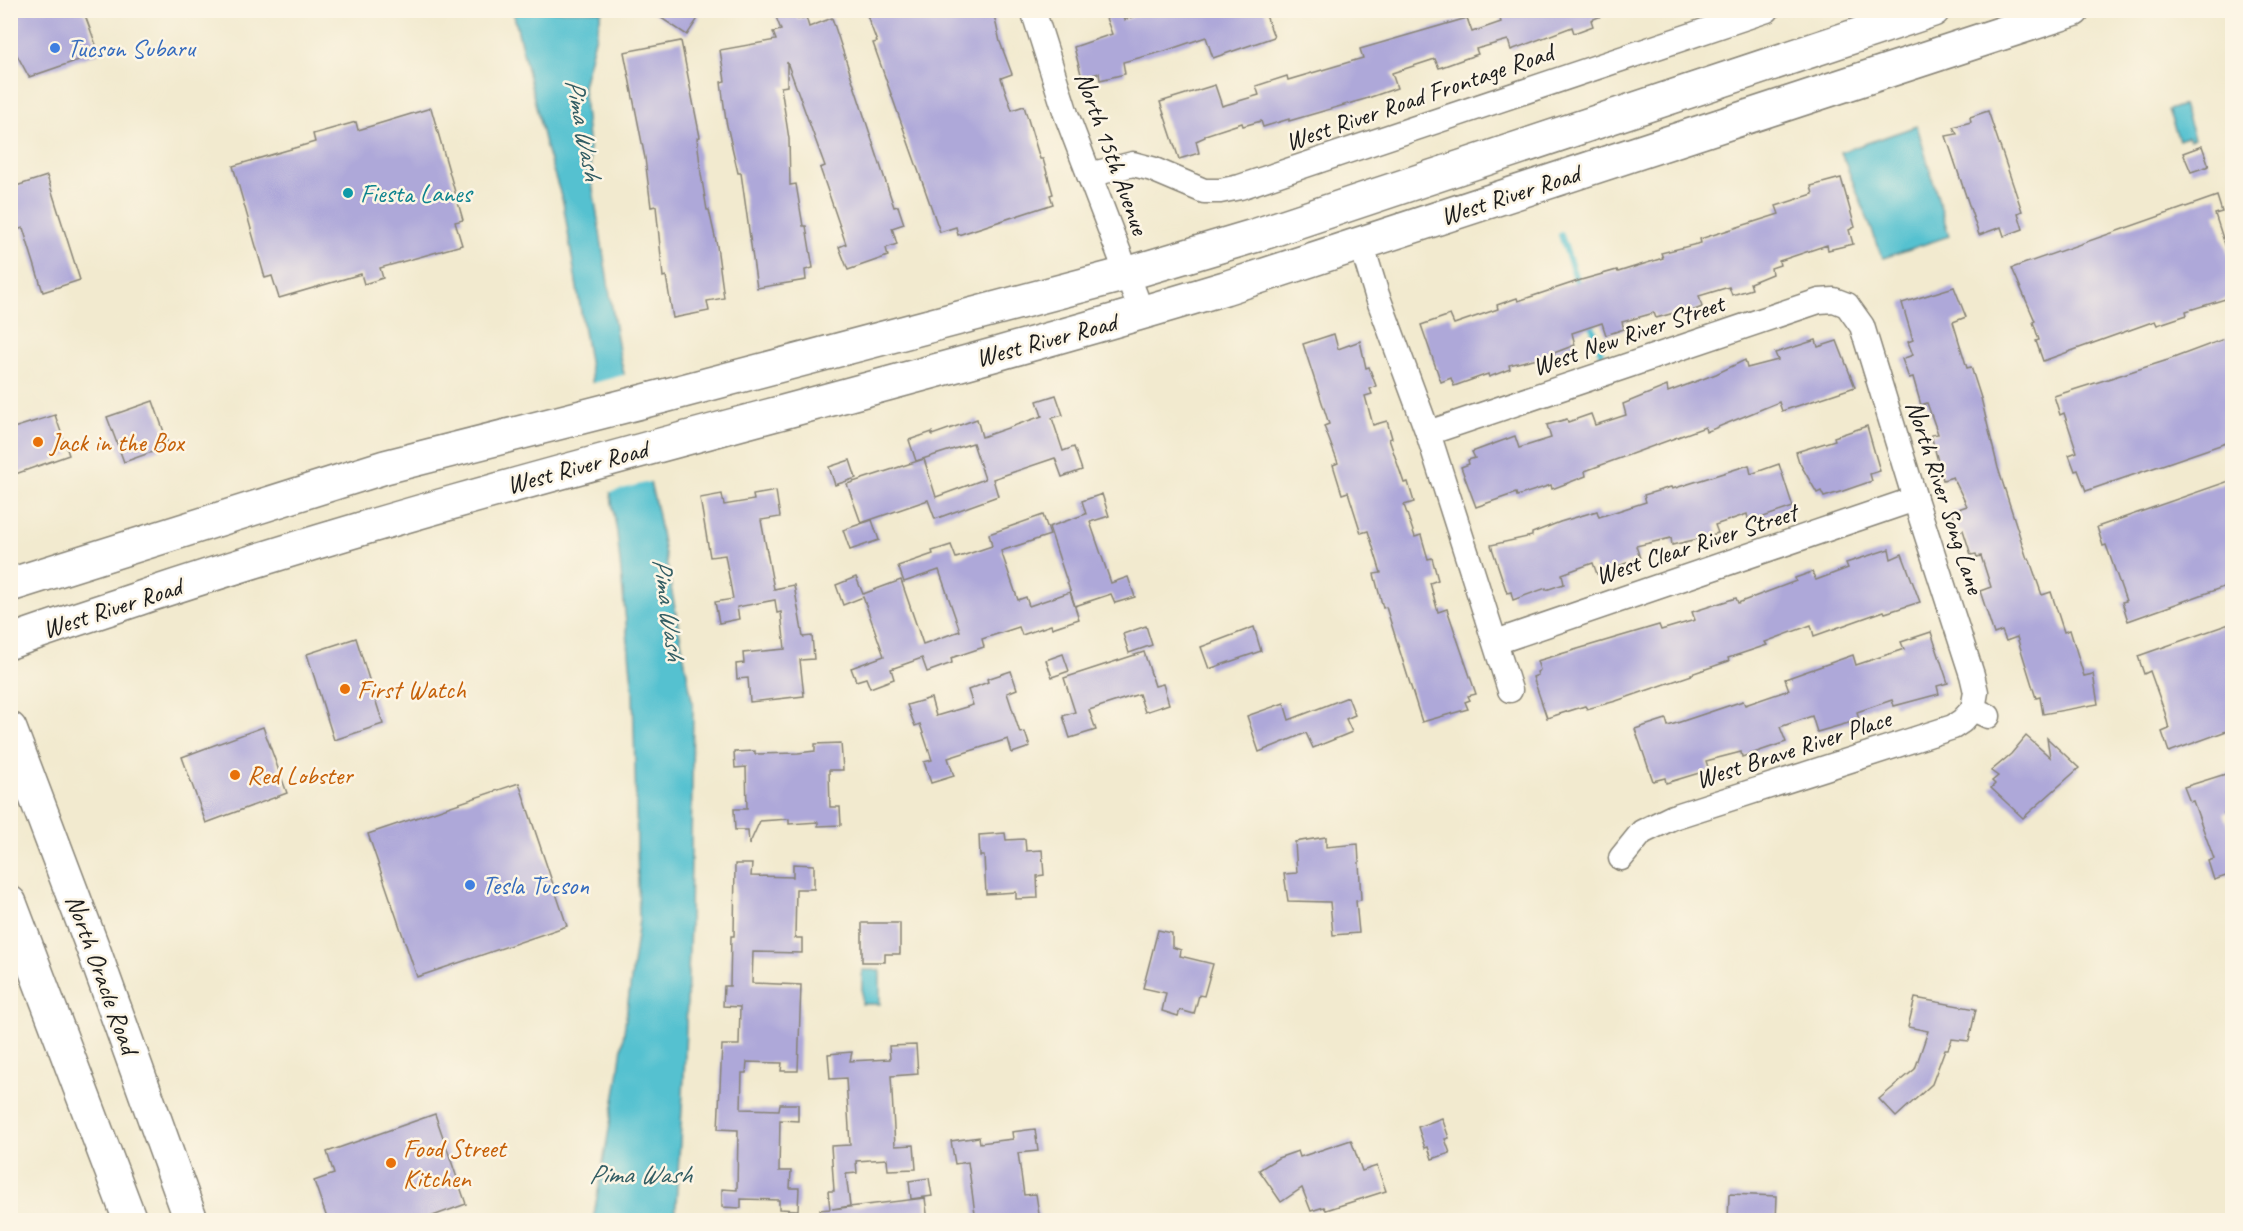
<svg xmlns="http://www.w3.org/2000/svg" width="2243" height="1231" font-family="Caveat,sans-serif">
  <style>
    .water { fill: #55c1d0; stroke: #386e76; stroke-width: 1.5 }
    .pier { fill: #f2eacf }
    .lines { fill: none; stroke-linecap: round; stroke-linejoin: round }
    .stream { stroke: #55c1d0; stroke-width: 6 }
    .building { fill: #aea8d9 }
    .minor-casing { stroke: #878376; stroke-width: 27 }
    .primary-casing { stroke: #878376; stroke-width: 36 }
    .trunk-casing { stroke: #878376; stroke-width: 36 }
    .minor { stroke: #fff; stroke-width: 24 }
    .primary { stroke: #fff; stroke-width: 33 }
    .trunk { stroke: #fff; stroke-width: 33 }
    .shop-dot { fill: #3f7fe0; stroke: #fcf5e5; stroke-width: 2 }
    .culture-dot { fill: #0f9aa8; stroke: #fcf5e5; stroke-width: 2 }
    .food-dot { fill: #e8710a; stroke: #fcf5e5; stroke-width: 2 }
    .labels { text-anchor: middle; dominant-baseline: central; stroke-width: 5; stroke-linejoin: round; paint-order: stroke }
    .shop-label { font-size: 26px; fill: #366cbe; stroke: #fcf5e5; text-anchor: start }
    .street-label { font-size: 26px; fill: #1c1c1c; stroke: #fcf5e5 }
    .culture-label { font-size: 26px; fill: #0d838f; stroke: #fcf5e5; text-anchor: start }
    .food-label { font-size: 26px; fill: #c56008; stroke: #fcf5e5; text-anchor: start }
    .water-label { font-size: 27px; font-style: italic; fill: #335e64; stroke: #fcf5e5 }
  </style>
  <rect width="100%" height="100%" fill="#fcf5e5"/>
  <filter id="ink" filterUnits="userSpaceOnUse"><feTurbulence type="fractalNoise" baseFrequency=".0167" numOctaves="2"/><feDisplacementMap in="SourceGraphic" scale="12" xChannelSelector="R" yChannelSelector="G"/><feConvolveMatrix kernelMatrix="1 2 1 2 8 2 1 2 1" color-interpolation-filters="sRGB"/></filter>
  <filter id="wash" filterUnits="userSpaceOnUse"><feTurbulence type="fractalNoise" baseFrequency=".008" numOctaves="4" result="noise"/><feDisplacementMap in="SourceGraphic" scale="24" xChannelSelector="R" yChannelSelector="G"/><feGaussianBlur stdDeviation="1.35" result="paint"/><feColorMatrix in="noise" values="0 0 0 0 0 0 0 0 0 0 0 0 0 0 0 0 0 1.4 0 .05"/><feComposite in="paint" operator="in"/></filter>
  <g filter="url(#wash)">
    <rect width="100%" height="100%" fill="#f2eacf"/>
    <g class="water">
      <path d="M513,11H602L583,86L592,183L620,357L657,511L693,706L690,923L684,1078L675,1220H593L617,1084L639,920L633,692L617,533L563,202L546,148Z"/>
      <path d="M2183,105L2194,138L2190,140L2187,137L2179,140L2168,110Z"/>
      <path d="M1917,126L1949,236L1883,258L1841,152Z"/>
      <rect x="862" y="970" width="18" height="34"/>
    </g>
    <path class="pier" d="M627,374L653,481L607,493L590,384Z"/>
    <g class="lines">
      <g class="stream">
        <path d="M1561,235L1579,288"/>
        <path d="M1590,320L1602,356"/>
      </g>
    </g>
    <g id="blocks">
      <g class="building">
        <path d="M10,10H83L99,53L29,77L10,42Z"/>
        <path d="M649,10H689L699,17L687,35Z"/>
        <path d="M794,10L798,19L806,17L809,27L832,18L894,207L898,206L904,224L892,228L897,244L886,248L888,256L848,270L839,247L846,244L820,168L825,166L787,62V86L781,87L789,139L790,185L796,184L803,226H806L813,268L805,270L806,280L757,288L741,173H738L726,121L721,82L725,81L720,50L776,40L773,32L781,30L776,17Z"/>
        <path d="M865,10H993L1000,42L1012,74L1001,78L1012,110L1024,106L1040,159H1043L1053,194L1050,195L1053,204L958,235L956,227L940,232L873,43L877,42Z"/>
        <path d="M1151,10H1264L1274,37L1213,58L1206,37L1165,51L1123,62L1125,74L1100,80L1099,73L1082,78L1074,47L1112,34L1106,18L1122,13L1124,20Z"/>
        <path d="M1511,10H1612V12L1591,20L1593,26L1574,33L1572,27L1511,50L1508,40L1476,49L1478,54L1439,68L1435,59L1392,73L1397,88L1365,99L1289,121V119L1263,127L1261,121L1243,126L1242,123L1205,135V137L1196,141L1199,153L1179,159L1160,102L1215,85L1222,106L1259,95L1256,86L1287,76L1288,80L1363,58L1360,49L1467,18L1472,32L1501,22L1499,15Z"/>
        <path d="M681,41L700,137L697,138L701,174L707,210H709L717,246L724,298L707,301L709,311L673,318L666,276L663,277L656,206L651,207L645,158L624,52Z"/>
        <path d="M431,108L463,220L455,222L462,245L380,268L383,278L364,284L361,274L279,298L272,276L265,278L233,166L315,142L313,134L356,122L358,130Z"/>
        <path d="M1988,111L2022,211L2018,213L2023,229L2004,236L2001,227L1979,235L1946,136L1957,134L1953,127L1971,122L1970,117Z"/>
        <path d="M2202,146L2209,166L2191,172L2183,153Z"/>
        <path d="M47,176L80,280L43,292L23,228L10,232V188Z"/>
        <path d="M1841,178L1855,227L1849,230L1853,244L1828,250L1827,245L1779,261L1780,265L1771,268L1772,274L1750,283L1752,289L1732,295L1729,287L1699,296L1702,307L1682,315L1681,311L1656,318L1654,313L1622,322L1624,329L1606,335L1602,323L1572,333L1575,345L1546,356L1509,365L1510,369L1489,377L1488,374L1454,386L1451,378L1441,382L1421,325L1450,315L1454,324L1498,309L1497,305L1517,298L1518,301L1581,280L1617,270L1618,272L1663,258L1661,253L1701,243L1700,239L1779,214L1776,206L1813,194L1811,186Z"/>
        <path d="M2217,196L2222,212L2215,214L2232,266V297L2186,311L2187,315L2157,325L2155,321L2043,361L2036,341L2039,340L2033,322L2035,321L2012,268Z"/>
        <path d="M1954,287L1966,317L1953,322L1967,368L1971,367L1981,398L1998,468L2027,559L2029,558L2042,595L2051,592L2064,632L2070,630L2084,676L2093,674L2098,704L2043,714L2040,697L2036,698L2017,637L2006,641L2002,631L1994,634L1980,591L1991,587L1981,556L1977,557L1976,554L1971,555L1963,530L1959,532L1952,511L1967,506L1953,477L1943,480L1931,435L1938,434L1927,403L1921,405L1913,377L1909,378L1902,359L1913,355L1908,342L1913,340L1902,303Z"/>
        <path d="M1334,334L1338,349L1360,341L1366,368L1369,367L1376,386L1370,389L1372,394L1365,396L1373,425L1387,421L1392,438L1389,439L1404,483L1408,482L1414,502L1404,505L1415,537L1421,535L1428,559L1432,558L1438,580L1430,583L1438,612L1447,609L1476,694L1468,696L1470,700L1465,702L1468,709L1422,722L1386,607L1383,608L1374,574L1381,573L1368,531L1361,533L1348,492L1342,494L1333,465L1338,463L1324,426L1329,424L1303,344Z"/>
        <path d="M2232,336V441L2086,491L2078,470L2075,471L2069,455L2077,452L2064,413L2060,415L2054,396L2168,360Z"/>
        <path d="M1816,340L1818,347L1837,341L1855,387L1782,411L1779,402L1706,432L1705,427L1585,471L1586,476L1552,489L1551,485L1517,496L1516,493L1476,507L1461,467L1469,464L1468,460L1475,458L1472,452L1515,436L1519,448L1551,438L1547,425L1567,419L1568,422L1591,414L1595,425L1626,415L1623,404L1667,386L1668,392L1716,374L1745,360L1747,368L1778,360L1775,353Z"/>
        <path d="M1056,395L1063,415L1052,418L1063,451L1074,447L1082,470L1062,477L1055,458L993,479L998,496L954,512L935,519L928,500L861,523L847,484L924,459L936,497L985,479L973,443L916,461L909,440L932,432V435L977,419L982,437L1042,416L1037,401Z"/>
        <path d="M153,401L169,446L124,462L107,417Z"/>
        <path d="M55,415L69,455L10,476V429Z"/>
        <path d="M1867,426L1880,471L1870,474L1872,481L1843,491L1824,497L1821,491L1817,493L1799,462L1796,452L1835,440L1834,437Z"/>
        <path d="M850,460L856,478L835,485L829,467Z"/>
        <path d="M1779,464L1793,507L1749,522L1747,514L1715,525L1718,533L1698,539L1672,545L1671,538L1636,546L1640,558L1597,574L1593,563L1562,574L1564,584L1546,590V588L1513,600L1511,592L1507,593L1491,545L1532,536V533L1560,522L1597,511L1599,517L1646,502L1644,495L1671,487L1672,489L1749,465L1751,474Z"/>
        <path d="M2232,480V584L2128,621L2122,602L2126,601L2106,545L2103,546L2097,527Z"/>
        <path d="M776,491L780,517L761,520L774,589L794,585L803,637L812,636L814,659L800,660L804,696L750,702L748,678L737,679L736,664L744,663L743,653L785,649L781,612L777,613L775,600L737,607L739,619L719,623L715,602L733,599L725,555L710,557L700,498L722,494L724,505L754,500L753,495Z"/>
        <path d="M1102,494L1109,516L1090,522L1111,583L1128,577L1135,597L1115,603L1111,594L1075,606L1049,527L1086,514L1082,501Z"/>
        <path d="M1043,515L1050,535L1001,551L1018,600L1026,597L1029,606L1070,592L1079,619L1052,628L1051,625L1022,635L1019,627L982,639L984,647L951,658L952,663L927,672L922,658L891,669L894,679L870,688L866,678L856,681L851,668L884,656L863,597L843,605L836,585L856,577L863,594L901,580L923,644L960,631L939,570L904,582L898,566L933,554L932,551L951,545L956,558L992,546L989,534Z"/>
        <path d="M872,520L879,540L850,550L843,530Z"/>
        <path d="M1889,549L1891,559L1902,554L1920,602L1885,613L1884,611L1814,636L1811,625L1765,642L1767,645L1728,658L1729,661L1691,674L1692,675L1616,701L1587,709L1585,706L1547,718L1533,677L1538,675L1537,672L1540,670L1537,661L1659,625L1661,630L1695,620L1692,612L1736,598L1738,603L1796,581L1795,578L1812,572L1816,580L1848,568L1846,563Z"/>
        <path d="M2232,623V729L2169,752L2162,732L2169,729L2165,713L2150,671L2144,674L2138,656Z"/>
        <path d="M1146,626L1152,645L1129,653L1123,634Z"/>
        <path d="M1254,627L1261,651L1209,669L1201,647Z"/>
        <path d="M1931,632L1948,683L1937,686L1939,694L1894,706L1892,700L1857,712L1859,720L1817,732L1812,716L1780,727L1786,742L1742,757L1741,752L1706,761L1709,770L1666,783L1665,778L1653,781L1635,729L1666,719L1668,726L1743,701L1745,705L1789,690L1785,679L1853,655L1856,665L1904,649L1901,642Z"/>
        <path d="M356,638L383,724L334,740L307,654Z"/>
        <path d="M1144,652L1155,686L1163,684L1169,704L1145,712L1139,694L1089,710L1096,730L1070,738L1063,716L1075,712L1064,678Z"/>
        <path d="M1063,654L1069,671L1052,677L1046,660Z"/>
        <path d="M1011,671L1017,689L1007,693L1020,733L1025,732L1030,747L1012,753L1008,739L948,758L954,776L931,783L924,762L932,760L920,724L915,726L907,705L931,698L936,716L973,705L968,690L988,682L987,679Z"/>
        <path d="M1348,697L1355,715L1346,719L1352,732L1313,748L1306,733L1259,752L1247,716L1284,703L1289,720Z"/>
        <path d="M263,727L287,793L206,823L182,757Z"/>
        <path d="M2026,736L2050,757L2047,738L2079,768L2023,818L1991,788L1995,784L1992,781L1998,776L1991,771L2011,754Z"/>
        <path d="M841,743L843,770H829L830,807H840L841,825L818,826V822L789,824V819L760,821L749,845L748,830H735L734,809H747L746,767L735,768L734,752L755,751V754L798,753L815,751V744Z"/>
        <path d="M2232,772V811L2224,813L2232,836V874L2214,880L2208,861L2214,859L2193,801L2190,802L2184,787Z"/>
        <path d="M519,783L567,926L417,977L368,834Z"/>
        <path d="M1005,833L1006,840L1025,839L1026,851L1042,850L1044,875L1037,876L1038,898L1016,899V892L986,894L984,856H980L979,835Z"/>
        <path d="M1326,837V847L1358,844L1361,900L1356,901L1359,933L1333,935L1330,902L1288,901L1284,874L1297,873L1295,842Z"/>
        <path d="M735,864H752L751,876L793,877V864L814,865V889H796L795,938H802V953L753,952L752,983L801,985L798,1071H781L782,1063L747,1062L746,1073H742L741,1109L779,1110L780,1104H798V1121L780,1120L779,1171H791L790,1188H799L798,1210L779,1209V1200L741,1199V1208L722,1207V1189L737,1190L738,1130L718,1129L722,1045H739L740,1007L723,1006L724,986H730L731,936H734Z"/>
        <path d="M862,923H900V954H885V962H862Z"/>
        <path d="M1158,930L1172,933V947L1181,950L1180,956L1213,964L1204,996L1199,995L1194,1014L1180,1010L1178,1016L1162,1011L1166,993L1143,988Z"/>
        <path d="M1915,998L1976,1009L1969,1041L1952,1039L1948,1049H1945L1932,1084L1896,1117L1879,1099L1915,1069L1928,1031L1908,1027Z"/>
        <path d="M916,1045L918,1074L891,1076L895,1146L914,1145L916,1169L888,1170L887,1159L856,1161L857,1173L846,1174L850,1206L832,1209L925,1198L928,1221H821L820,1210L830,1209L828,1191H834L831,1146L850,1145L846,1078L830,1079L828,1054L852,1052L850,1061L890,1059L889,1046Z"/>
        <path d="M435,1114L466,1204L419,1221H328L314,1181L334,1174L327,1152Z"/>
        <path d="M1442,1118L1449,1138L1445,1139L1450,1153L1432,1159L1428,1147L1425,1148L1418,1127Z"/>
        <path d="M1035,1129L1038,1151L1018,1153L1024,1195L1036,1194L1040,1221H976L968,1162L955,1164L951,1141L979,1137L980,1143L1013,1139L1012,1132Z"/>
        <path d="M1351,1140L1362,1171L1377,1166L1386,1191L1326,1210L1324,1207L1311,1211L1302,1188L1281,1202L1259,1170L1278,1158L1298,1151L1300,1157Z"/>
        <path d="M929,1178L932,1196L911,1199L909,1181Z"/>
        <path d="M1729,1194L1777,1196L1776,1221H1728Z"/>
      </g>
    </g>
  </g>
  <g filter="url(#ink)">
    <use href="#blocks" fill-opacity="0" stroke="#878376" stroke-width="1.5"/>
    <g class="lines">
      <g class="minor-casing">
        <g id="minor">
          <path d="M1033,10L1066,114L1142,313"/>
          <path d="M1089,175L1133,164L1152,169L1204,191H1220L1240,187L1767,10"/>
          <path d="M1361,243L1377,295L1428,433L1510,690"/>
          <path d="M1847,305L1862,326L1915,499L1972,675L1976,692L1973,709"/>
          <path d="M1428,433L1819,301L1834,300L1847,305"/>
          <path d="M1496,642L1915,499"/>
          <path d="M1621,858L1642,832L1673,817L1953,727L1962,721L1973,709L1988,716"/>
        </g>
      </g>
      <g class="primary-casing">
        <g id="primary">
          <path d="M10,585L385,467L664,396L1126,274L1257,235L1933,10"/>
          <path d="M10,642C56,625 103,611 149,595C503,478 868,396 1225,288L2073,10"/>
        </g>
      </g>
      <g class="trunk-casing">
        <g id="trunk">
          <path d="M10,729L94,951L191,1220"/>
          <path d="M10,903L130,1220"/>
        </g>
      </g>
      <use href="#minor" class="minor"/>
      <use href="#primary" class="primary"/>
      <use href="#trunk" class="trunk"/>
    </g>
  </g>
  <g class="shop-dot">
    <circle cx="55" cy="48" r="6"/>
    <circle cx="470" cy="885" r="6"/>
  </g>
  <circle class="culture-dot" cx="348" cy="193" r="6"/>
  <g class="food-dot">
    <circle cx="38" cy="442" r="6"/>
    <circle cx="345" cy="689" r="6"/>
    <circle cx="235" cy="775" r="6"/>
    <circle cx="391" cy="1163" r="6"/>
  </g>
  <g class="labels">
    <g class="shop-label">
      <text x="67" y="48">Tucson Subaru</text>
      <text x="482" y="885">Tesla Tucson</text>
    </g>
    <g class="street-label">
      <text transform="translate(1419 97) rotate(-19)">West River Road Frontage Road</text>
      <text transform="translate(1112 153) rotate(70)">North 15th Avenue</text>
      <text transform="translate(1510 195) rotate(-18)">West River Road</text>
      <text transform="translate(1628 335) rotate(-19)">West New River Street</text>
      <text transform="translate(1046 340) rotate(-15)">West River Road</text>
      <text transform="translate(577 467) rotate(-15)">West River Road</text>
      <text transform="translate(1945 497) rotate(72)">North River Song Lane</text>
      <text transform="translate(1696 544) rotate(-18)">West Clear River Street</text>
      <text transform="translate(112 608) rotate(-18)">West River Road</text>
      <text transform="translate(1793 749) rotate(-18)">West Brave River Place</text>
      <text transform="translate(102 974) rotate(70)">North Oracle Road</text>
    </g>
    <g class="culture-label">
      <text x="360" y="193">Fiesta Lanes</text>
    </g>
    <g class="food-label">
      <text x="50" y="442">Jack in the Box</text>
      <text x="357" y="689">First Watch</text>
      <text x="247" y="775">Red Lobster</text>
      <text x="403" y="1148">Food Street<tspan x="403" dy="30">Kitchen</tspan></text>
    </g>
    <g class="water-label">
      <text transform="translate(584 129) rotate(79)">Pima Wash</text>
      <text transform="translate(669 609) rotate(82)">Pima Wash</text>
      <text x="640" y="1174">Pima Wash</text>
    </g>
  </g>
  <rect width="2243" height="1231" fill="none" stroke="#fcf5e5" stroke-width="36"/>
</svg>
